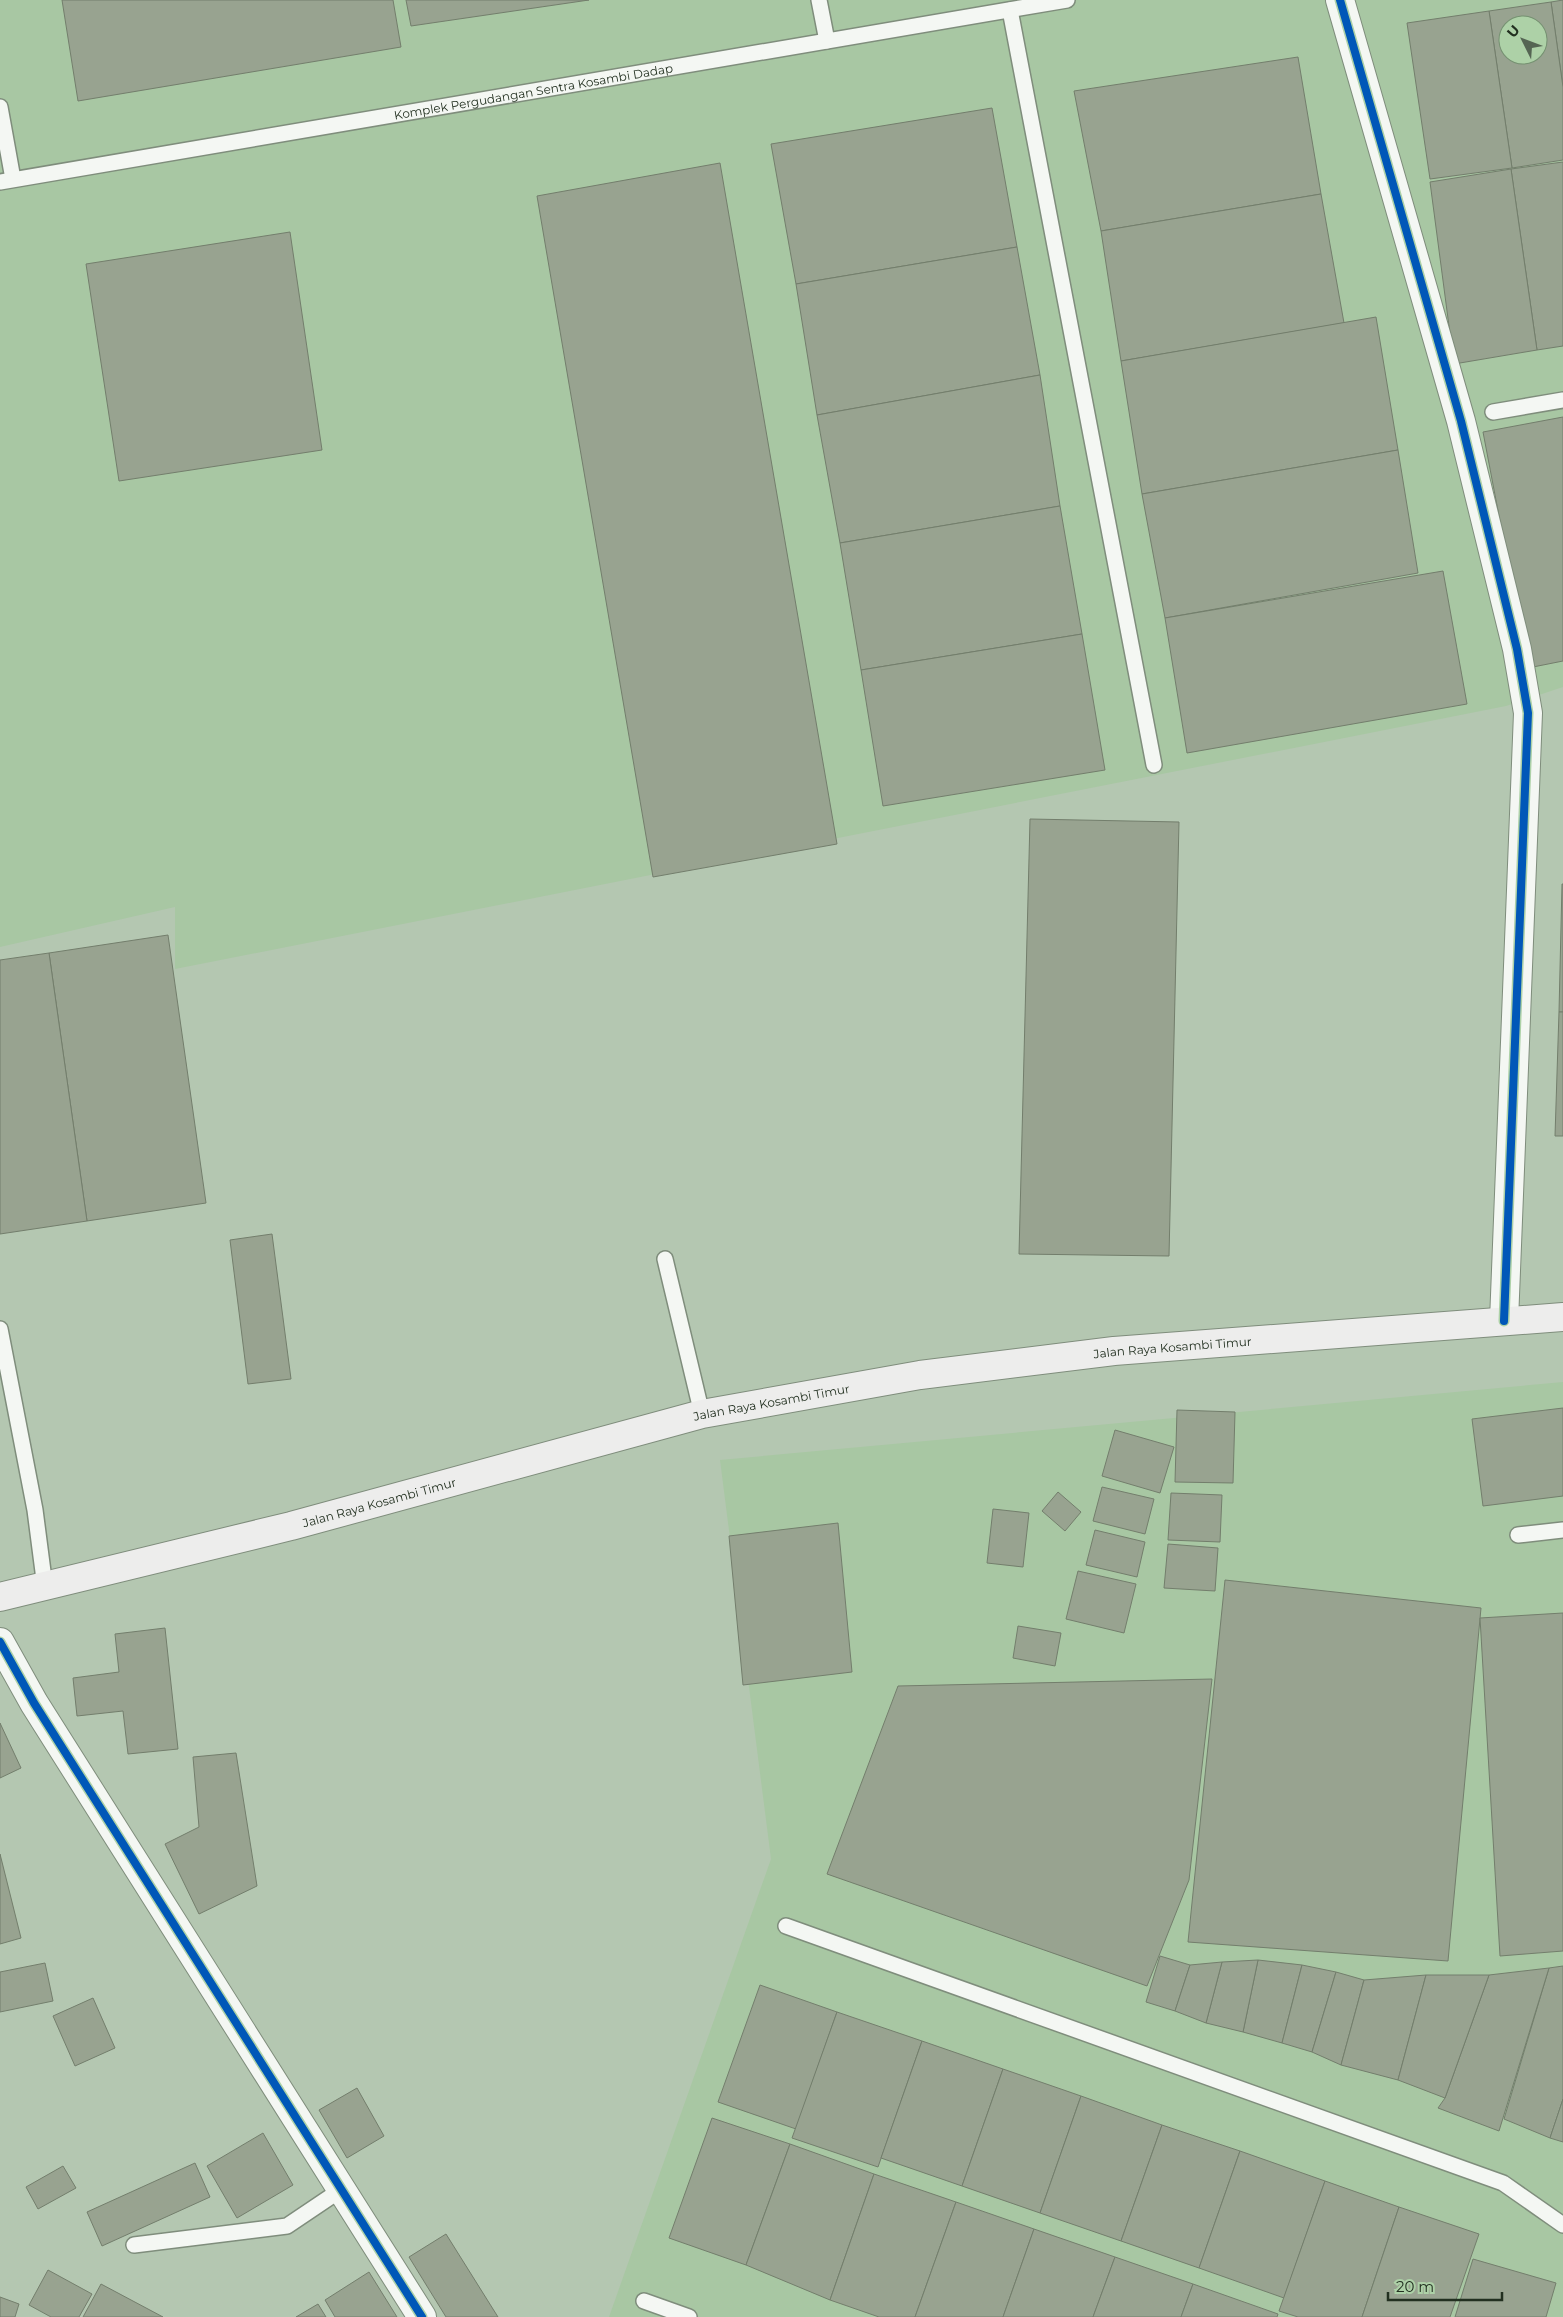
<svg xmlns="http://www.w3.org/2000/svg" width="1563" height="2317" font-family="Montserrat,sans-serif">
  <style>
    .built { fill: #a8c7a3; fill-rule: evenodd }
    .building { fill: #98a390; stroke: #737e6c; fill-rule: evenodd }
    .lines { fill: none; stroke-linecap: round; stroke-linejoin: round }
    .service-casing { stroke: #7f8d7c; stroke-width: 18 }
    .minor-casing { stroke: #7f8d7c; stroke-width: 30 }
    .secondary-casing { stroke: #7f8d7c; stroke-width: 30 }
    .service { stroke: #f4f7f3; stroke-width: 15 }
    .minor { stroke: #f4f7f3; stroke-width: 28 }
    .secondary { stroke: #ededec; stroke-width: 28 }
    .cycleway-casing { stroke: #add1a7; stroke-width: 11 }
    .cycleway { stroke: #0057b8; stroke-width: 8 }
    .labels { text-anchor: middle; dominant-baseline: central; stroke-width: 5; stroke-linejoin: round; paint-order: stroke }
    .street-label { font-size: 12px; fill: #223020; stroke: #add1a7 }
  </style>
  <rect width="100%" height="100%" fill="#b4c7b1"/>
  <g class="built">
    <path d="M0,0H1563V687L1506,706L175,969V907L0,947ZM1508,25H1538V55H1508Z"/>
    <path d="M1563,1382V2317H609L771,1859L720,1460Z"/>
  </g>
  <g class="building">
    <path d="M62,0H393L401,47L78,101Z"/>
    <path d="M406,0H589L411,26Z"/>
    <path d="M1563,0V87L1551,2Z"/>
    <path d="M1551,2L1563,87V160L1512,168L1489,11ZM1508,25H1538V55H1508Z"/>
    <path d="M1489,11L1512,168L1430,179L1407,23Z"/>
    <path d="M1298,57L1321,194L1101,231L1074,91Z"/>
    <path d="M992,108L1017,247L796,284L771,144Z"/>
    <path d="M1563,162V346L1537,350L1511,169Z"/>
    <path d="M720,163L837,844L653,877L537,196Z"/>
    <path d="M1511,169L1537,350L1454,364L1430,182Z"/>
    <path d="M1321,194L1344,323L1121,361L1101,231Z"/>
    <path d="M290,232L322,450L119,481L86,264Z"/>
    <path d="M1017,247L1040,375L817,415L796,284Z"/>
    <path d="M1376,317L1398,450L1142,494L1121,361Z"/>
    <path d="M1040,375L1060,506L840,543L817,415Z"/>
    <path d="M1563,417V661L1528,668L1483,432Z"/>
    <path d="M1398,450L1418,573L1165,618L1142,494Z"/>
    <path d="M1060,506L1082,634L861,670L840,543Z"/>
    <path d="M1443,571L1467,704L1187,753L1165,618Z"/>
    <path d="M1082,634L1105,770L883,806L861,670Z"/>
    <path d="M1030,819L1179,822L1169,1256L1019,1254Z"/>
    <path d="M1562,884H1563V1012H1559Z"/>
    <path d="M168,935L206,1203L87,1221L49,953Z"/>
    <path d="M49,953L87,1221L0,1234V960Z"/>
    <path d="M1559,1012H1563V1136H1555Z"/>
    <path d="M272,1234L291,1379L248,1384L230,1240Z"/>
    <path d="M1563,1408V1496L1483,1506L1472,1419Z"/>
    <path d="M1177,1410L1235,1412L1233,1483L1175,1482Z"/>
    <path d="M1115,1430L1174,1447L1160,1493L1102,1476Z"/>
    <path d="M1102,1487L1154,1499L1145,1534L1093,1521Z"/>
    <path d="M1058,1492L1081,1512L1065,1531L1042,1511Z"/>
    <path d="M1171,1493L1222,1495L1220,1542L1168,1540Z"/>
    <path d="M993,1509L1029,1513L1023,1567L987,1563Z"/>
    <path d="M838,1523L852,1672L743,1685L729,1536Z"/>
    <path d="M1095,1530L1145,1542L1137,1577L1086,1565Z"/>
    <path d="M1168,1544L1218,1548L1215,1591L1164,1588Z"/>
    <path d="M1078,1571L1136,1584L1124,1633L1066,1619Z"/>
    <path d="M1225,1580L1481,1608L1448,1961L1188,1942Z"/>
    <path d="M1563,1613V1951L1500,1956L1480,1618Z"/>
    <path d="M1018,1626L1061,1633L1055,1666L1013,1658Z"/>
    <path d="M165,1628L178,1749L128,1754L123,1711L77,1716L73,1678L119,1672L115,1634Z"/>
    <path d="M1212,1679L1189,1880L1147,1986L827,1874L898,1686Z"/>
    <path d="M0,1723L21,1768L0,1778Z"/>
    <path d="M236,1753L257,1886L199,1914L165,1844L199,1827L193,1757Z"/>
    <path d="M0,1854L21,1938L0,1944Z"/>
    <path d="M1160,1956L1190,1965L1175,2011L1146,2002Z"/>
    <path d="M1258,1960L1302,1965L1282,2043L1243,2032Z"/>
    <path d="M1258,1960L1243,2032L1206,2023L1222,1962Z"/>
    <path d="M1222,1962L1206,2023L1175,2011L1190,1965Z"/>
    <path d="M45,1963L53,2001L0,2012V1972Z"/>
    <path d="M1302,1965L1336,1972L1312,2052L1282,2043Z"/>
    <path d="M1563,1966V2099L1550,2138L1504,2119L1549,1968Z"/>
    <path d="M1549,1968L1499,2131L1438,2108L1445,2098L1489,1975Z"/>
    <path d="M1336,1972L1364,1980L1341,2065L1312,2052Z"/>
    <path d="M1426,1975L1398,2080L1341,2065L1364,1980Z"/>
    <path d="M1426,1975H1489L1445,2098L1398,2080Z"/>
    <path d="M760,1985L837,2012L796,2129L718,2102Z"/>
    <path d="M93,1998L115,2048L75,2066L53,2016Z"/>
    <path d="M837,2012L922,2041L878,2167L792,2138Z"/>
    <path d="M922,2041L1003,2069L962,2186L881,2158Z"/>
    <path d="M1003,2069L1081,2096L1040,2213L962,2186Z"/>
    <path d="M357,2088L384,2136L347,2158L319,2110Z"/>
    <path d="M1081,2096L1162,2125L1121,2241L1040,2213Z"/>
    <path d="M1563,2099V2142L1550,2138Z"/>
    <path d="M712,2118L790,2144L746,2265L669,2238Z"/>
    <path d="M1162,2125L1240,2151L1199,2268L1121,2241Z"/>
    <path d="M263,2133L293,2185L237,2218L207,2166Z"/>
    <path d="M790,2144L874,2174L830,2300L746,2265Z"/>
    <path d="M1240,2151L1325,2181L1284,2298L1199,2268Z"/>
    <path d="M195,2163L210,2197L102,2246L87,2212Z"/>
    <path d="M63,2166L76,2188L38,2209L26,2187Z"/>
    <path d="M874,2174L956,2202L915,2317H879L830,2300Z"/>
    <path d="M1325,2181L1399,2207L1362,2317H1298L1279,2311Z"/>
    <path d="M956,2202L1034,2229L1003,2317H915Z"/>
    <path d="M1399,2207L1479,2234L1450,2317H1362Z"/>
    <path d="M1034,2229L1115,2257L1093,2317H1003Z"/>
    <path d="M446,2234L498,2317H446L409,2257Z"/>
    <path d="M1115,2257L1193,2284L1181,2317H1093Z"/>
    <path d="M1473,2259L1556,2283L1546,2317H1455Z"/>
    <path d="M48,2270L92,2294L79,2317H51L29,2305Z"/>
    <path d="M369,2272L397,2317H335L325,2300Z"/>
    <path d="M101,2284L163,2317H83Z"/>
    <path d="M1193,2284L1278,2314L1277,2317H1181Z"/>
    <path d="M0,2297L19,2304L15,2317H0Z"/>
    <path d="M318,2304L326,2317H296Z"/>
  </g>
  <g class="lines">
    <g class="service-casing">
      <g id="service">
        <path d="M819,0L827,41"/>
        <path d="M1010,10L1154,765"/>
        <path d="M0,107L13,179"/>
        <path id="s1" d="M0,182L1067,0"/>
        <path d="M1493,412L1563,400"/>
        <path d="M665,1259L702,1414"/>
        <path d="M0,1329L35,1510L45,1587"/>
        <path d="M1518,1535L1563,1530"/>
        <path d="M786,1926L1503,2183L1563,2225"/>
        <path d="M134,2245L287,2226L342,2189"/>
        <path d="M644,2301L689,2317"/>
      </g>
    </g>
    <g class="minor-casing">
      <g id="minor">
        <path d="M1340,0L1461,421L1517,649L1528,713L1504,1321"/>
        <path d="M0,1642L34,1703L422,2317"/>
      </g>
    </g>
    <g class="secondary-casing">
      <g id="secondary">
        <path id="s2" d="M0,1597L291,1526L702,1414L920,1375L1114,1351L1563,1317"/>
      </g>
    </g>
    <use href="#service" class="service"/>
    <use href="#minor" class="minor"/>
    <use href="#secondary" class="secondary"/>
    <g class="cycleway-casing">
      <g id="cycleway">
        <path d="M1340,0L1461,421L1517,649L1528,713L1504,1321"/>
        <path d="M0,1642L34,1703L422,2317"/>
      </g>
    </g>
    <use href="#cycleway" class="cycleway"/>
  </g>
  <g class="labels">
    <g class="street-label">
      <text stroke="none"><textPath href="#s1" startOffset="541">Komplek Pergudangan Sentra Kosambi Dadap</textPath></text>
      <text stroke="none"><textPath href="#s2" startOffset="1201">Jalan Raya Kosambi Timur</textPath></text>
      <text stroke="none"><textPath href="#s2" startOffset="796">Jalan Raya Kosambi Timur</textPath></text>
      <text stroke="none"><textPath href="#s2" startOffset="391">Jalan Raya Kosambi Timur</textPath></text>
    </g>
  </g>
  <g transform="translate(1523 40) rotate(312)"><circle r="24" fill="#add1a7" stroke="#759171"/>
  <path d="M0-4L9 19L0 12L-9 19Z" fill="#556553"/>
  <text y="-8" font-size="14" font-weight="bold" text-anchor="middle" fill="#223020">U</text>
  </g>
  <path d="M1388 2292v8h114v-8" fill="none" stroke="#223020" stroke-width="2.5"/>
  <text x="1396" y="2292" font-size="15" fill="#223020" stroke="#add1a7" stroke-width="4" paint-order="stroke">20 m</text>
</svg>
